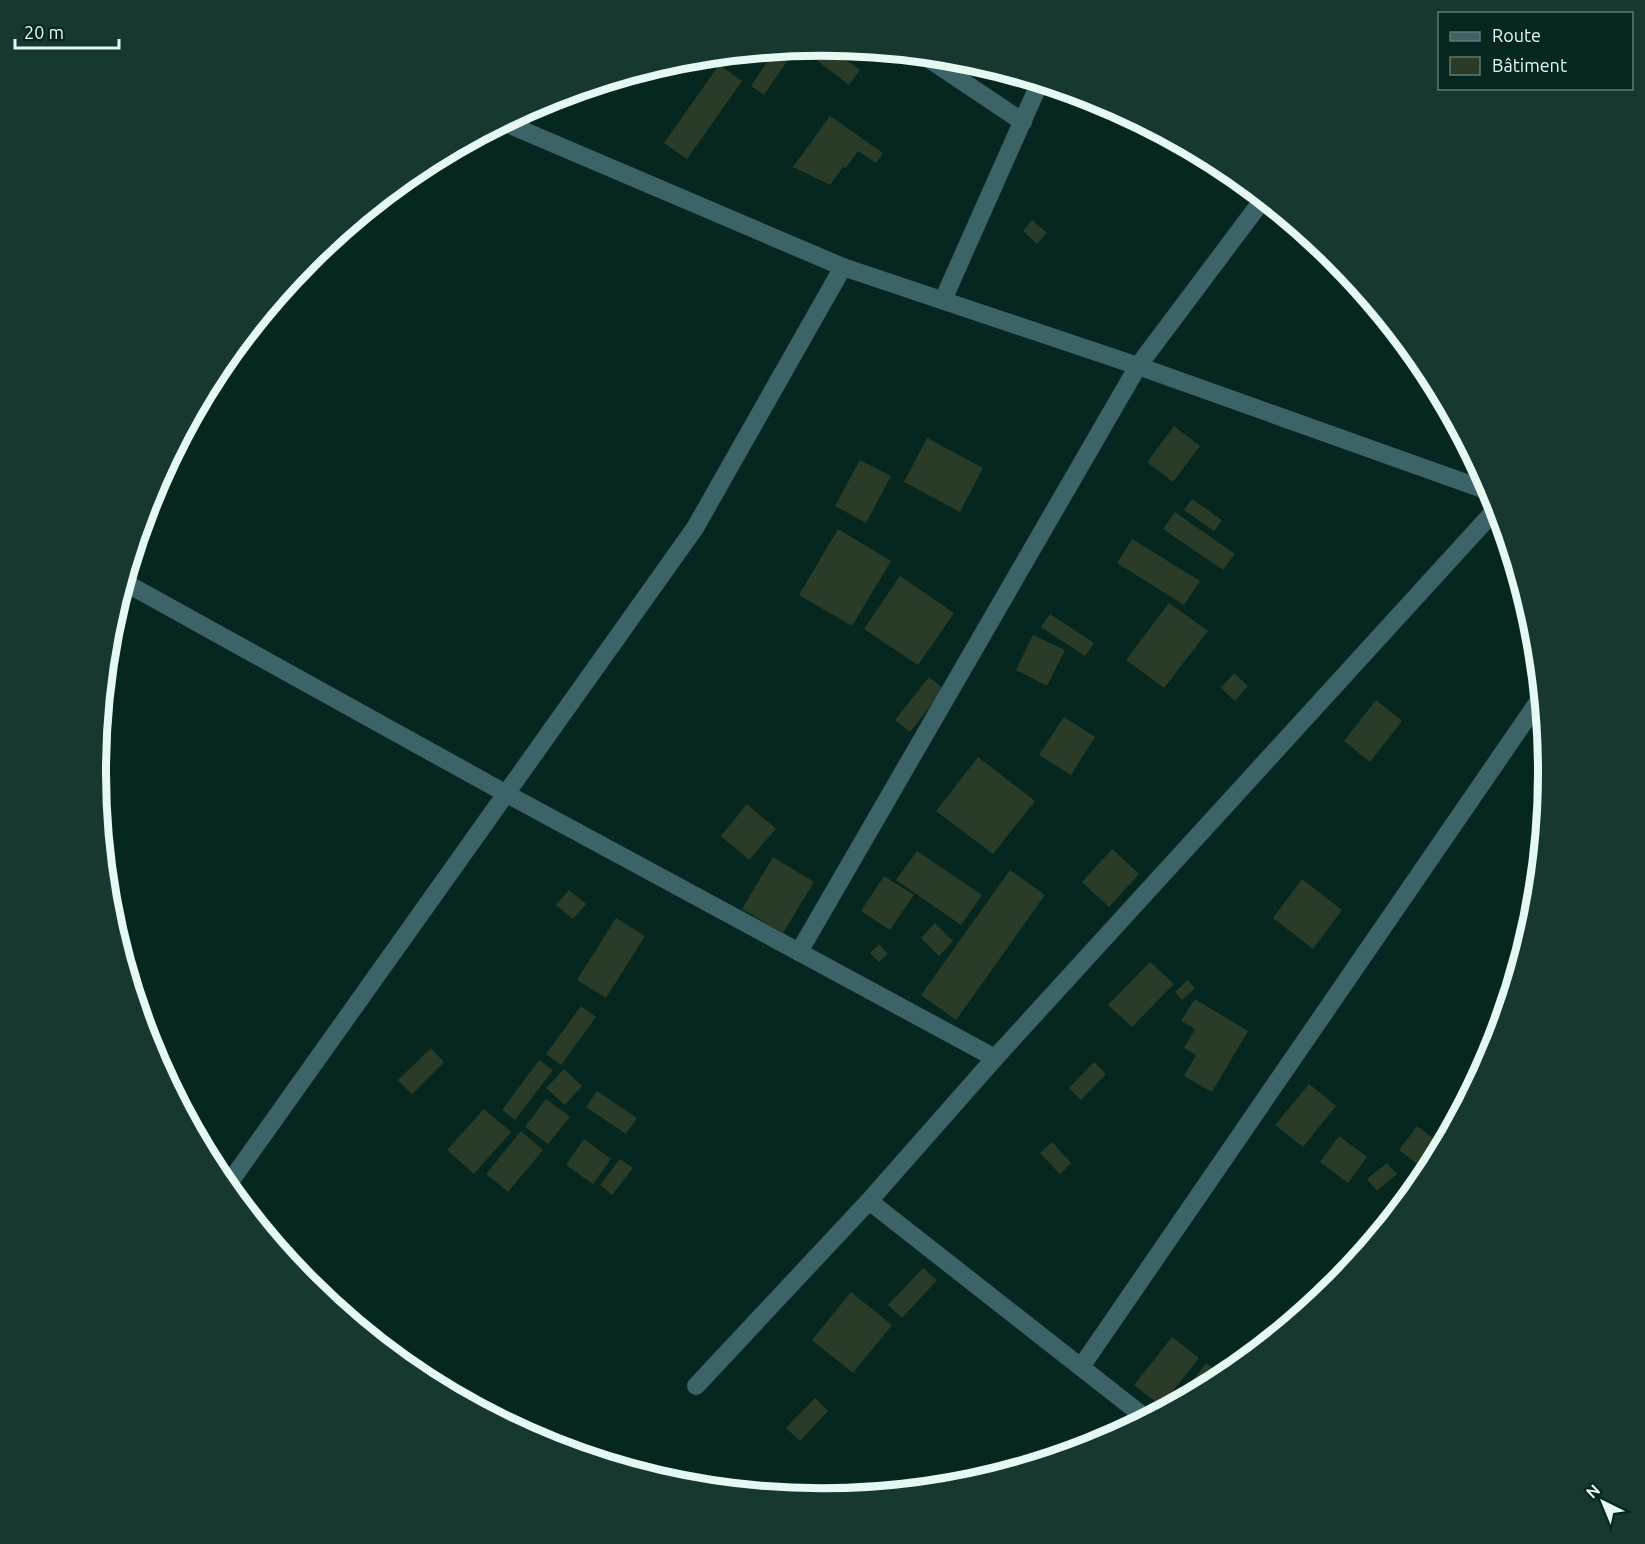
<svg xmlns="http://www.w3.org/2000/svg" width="1645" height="1544" font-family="Ubuntu,sans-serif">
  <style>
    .building { fill: #2a3b27 }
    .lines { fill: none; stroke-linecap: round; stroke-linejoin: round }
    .minor { stroke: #3b6368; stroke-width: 18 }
    .rim { fill: none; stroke: #e6f8f2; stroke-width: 8 }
  </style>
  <rect width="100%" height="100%" fill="#05271f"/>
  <g class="building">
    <path d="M826,45L860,70L849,85L815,59Z"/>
    <path d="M796,48L764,95L751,86L775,50Z"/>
    <path d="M849,48L870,50L863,60L847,49Z"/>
    <path d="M719,65L742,81L687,159L664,143Z"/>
    <path d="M830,116L883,153L876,163L858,151L846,168L843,167L830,185L793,167Z"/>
    <path d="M1032,220L1047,233L1037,244L1023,231Z"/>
    <path d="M1174,426L1200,446L1173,482L1147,462Z"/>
    <path d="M927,438L983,468L960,512L904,482Z"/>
    <path d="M860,460L891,476L866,523L835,506Z"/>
    <path d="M1192,499L1222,520L1214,531L1184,510Z"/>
    <path d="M1175,512L1235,554L1223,570L1163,529Z"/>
    <path d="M838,529L891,561L852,626L799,595Z"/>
    <path d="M1132,539L1200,581L1184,605L1117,563Z"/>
    <path d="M900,576L954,613L918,665L864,629Z"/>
    <path d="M1169,603L1208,631L1164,688L1126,660Z"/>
    <path d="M1050,614L1094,643L1085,656L1041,627Z"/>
    <path d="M1033,635L1065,650L1047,686L1016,670Z"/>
    <path d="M1234,673L1248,686L1235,701L1221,688Z"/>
    <path d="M929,677L944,689L910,732L895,720Z"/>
    <path d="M1376,700L1402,721L1370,762L1344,741Z"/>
    <path d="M1064,717L1095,737L1071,775L1039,755Z"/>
    <path d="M978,757L1035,801L993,854L936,811Z"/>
    <path d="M747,804L776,829L749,860L721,836Z"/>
    <path d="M1112,849L1139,874L1109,907L1082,882Z"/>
    <path d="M917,851L982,895L961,925L896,880Z"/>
    <path d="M773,857L814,882L783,933L742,909Z"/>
    <path d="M1010,870L1045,895L956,1020L921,995Z"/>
    <path d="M884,876L914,895L890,930L861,911Z"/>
    <path d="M1302,879L1342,910L1313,949L1273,918Z"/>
    <path d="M569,890L586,904L573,919L556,905Z"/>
    <path d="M616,918L645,936L606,998L577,980Z"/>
    <path d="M935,923L953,941L939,956L921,938Z"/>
    <path d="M879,944L888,954L879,962L870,953Z"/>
    <path d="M1150,962L1174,984L1132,1027L1108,1005Z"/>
    <path d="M1188,980L1195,988L1182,1000L1175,992Z"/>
    <path d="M1195,999L1248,1031L1212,1092L1184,1076L1196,1055L1184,1048L1195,1029L1181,1021Z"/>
    <path d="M581,1006L596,1017L561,1065L546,1054Z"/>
    <path d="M431,1048L444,1062L412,1094L398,1080Z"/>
    <path d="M539,1060L553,1070L515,1120L502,1110Z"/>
    <path d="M1094,1062L1106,1074L1081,1100L1069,1088Z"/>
    <path d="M564,1069L582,1086L565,1105L546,1088Z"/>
    <path d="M1309,1084L1336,1106L1303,1147L1275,1125Z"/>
    <path d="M597,1091L637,1118L626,1134L586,1107Z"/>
    <path d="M546,1099L570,1117L548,1144L525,1127Z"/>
    <path d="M484,1109L511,1132L474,1174L447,1150Z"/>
    <path d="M1417,1126L1443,1146L1429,1173L1399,1150Z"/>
    <path d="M521,1131L543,1150L508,1192L486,1174Z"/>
    <path d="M1339,1136L1367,1157L1348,1183L1320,1162Z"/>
    <path d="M584,1139L611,1159L593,1184L566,1165Z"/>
    <path d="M1052,1142L1071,1163L1060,1174L1040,1153Z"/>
    <path d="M620,1159L633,1168L612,1195L600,1185Z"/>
    <path d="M1387,1163L1397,1174L1377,1191L1367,1179Z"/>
    <path d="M923,1268L937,1280L902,1318L888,1305Z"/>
    <path d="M851,1292L892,1325L853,1373L812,1340Z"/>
    <path d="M1172,1337L1199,1358L1161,1406L1134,1385Z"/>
    <path d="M1206,1363L1225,1377L1175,1404Z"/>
    <path d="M815,1398L828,1411L800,1441L786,1428Z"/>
  </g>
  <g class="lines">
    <g class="minor">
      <path d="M923,55L1023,122"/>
      <path d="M503,122L843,267L1138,366L1494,493"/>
      <path d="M943,300L1040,82"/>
      <path d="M124,582L505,793L995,1058"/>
      <path d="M799,952L1138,366L1264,198"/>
      <path d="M227,1186L695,528L843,267"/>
      <path d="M869,1201L1147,1419"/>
      <path d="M1081,1367L1542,696"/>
      <path d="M696,1386L869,1201L995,1058L1498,507"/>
    </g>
  </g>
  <path d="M0 0H1645V1544H0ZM106 772a716 716 0 1 1 1432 0a716 716 0 1 1-1432 0Z" fill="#173830" fill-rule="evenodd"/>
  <path class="rim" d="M106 772a716 716 0 1 1 1432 0a716 716 0 1 1-1432 0Z"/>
  <rect x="1438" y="12" width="195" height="78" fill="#05271f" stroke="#5f7b73" stroke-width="1.5"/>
  <rect x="1450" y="32" width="30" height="9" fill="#3b6368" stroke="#5f7b73" stroke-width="1.5"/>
  <text x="1492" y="42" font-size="18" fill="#e6f8f2">Route</text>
  <rect x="1450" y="57" width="30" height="18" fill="#2a3b27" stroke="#5f7b73" stroke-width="1.5"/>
  <text x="1492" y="72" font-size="18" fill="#e6f8f2">Bâtiment</text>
  <g transform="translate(1603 1502) rotate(317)" stroke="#05271f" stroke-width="4.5" paint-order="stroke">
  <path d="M0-4.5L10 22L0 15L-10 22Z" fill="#e6f8f2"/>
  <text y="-9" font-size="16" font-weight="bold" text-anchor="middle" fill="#e6f8f2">N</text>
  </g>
  <path d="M15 39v9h104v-9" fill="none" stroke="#e6f8f2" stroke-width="3"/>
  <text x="24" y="39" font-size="18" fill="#e6f8f2" stroke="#05271f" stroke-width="4.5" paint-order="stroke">20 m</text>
</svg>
